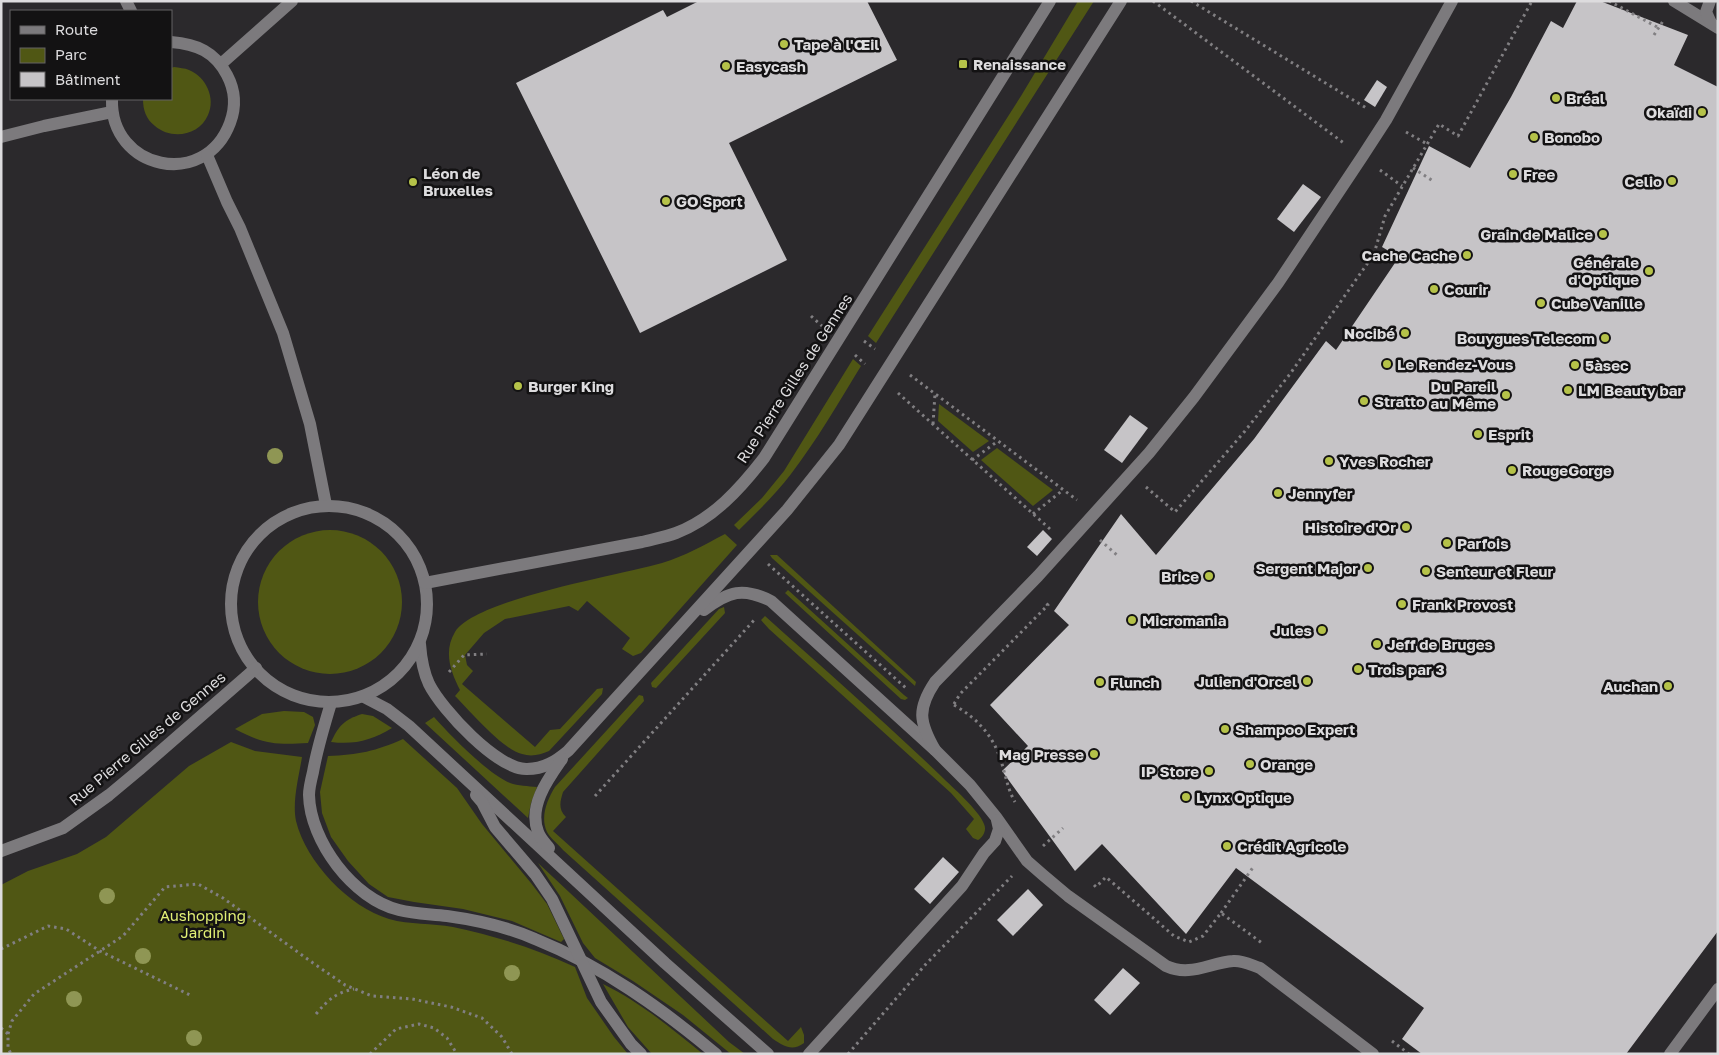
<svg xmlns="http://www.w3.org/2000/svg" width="1719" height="1055" font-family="'Golos Text',sans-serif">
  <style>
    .green { fill: #505714 }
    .building { fill: #c6c4c7 }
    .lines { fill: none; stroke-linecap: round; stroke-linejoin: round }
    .path { stroke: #817f82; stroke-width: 3; stroke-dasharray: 2.5 4; stroke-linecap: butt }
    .service { stroke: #7c7a7d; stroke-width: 12 }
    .minor { stroke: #7c7a7d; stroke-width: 12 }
    .tertiary { stroke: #7c7a7d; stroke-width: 12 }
    .tree { fill: #8f9654 }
    .poi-dot { fill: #b5c249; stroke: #131213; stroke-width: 2 }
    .labels { text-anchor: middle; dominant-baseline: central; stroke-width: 5; stroke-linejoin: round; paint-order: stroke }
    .poi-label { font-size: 15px; font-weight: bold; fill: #dddcde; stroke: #131213; text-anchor: start }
    .street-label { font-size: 15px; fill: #dddcde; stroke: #131213 }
    .park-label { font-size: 15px; fill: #e1ef75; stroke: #131213 }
  </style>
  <rect width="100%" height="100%" fill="#2b292c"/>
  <g class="green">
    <path d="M1078,1H1094L876,343L868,336L1021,96Z"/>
    <path d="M174,67C179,68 185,68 189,70C206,77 216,98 208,115C199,136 171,140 155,126C146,119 143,110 143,99H171V68Z"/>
    <path d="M853,359L861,366C839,402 817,440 791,474C776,494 757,512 739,530L734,525L762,498L784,471Z"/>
    <path d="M939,404L989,441L973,452L938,421Z"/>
    <path d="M997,448L1053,490L1033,506L981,460Z"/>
    <circle cx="330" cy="602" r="72"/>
    <path d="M725,534L737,545L641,653L633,656L622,649L630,638L587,601L578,611L569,606L505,619L484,633L465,655L467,665L473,671L462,684L535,747L550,730L560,729L597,689L603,688L602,694L549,751C540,755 531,757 522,754C503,750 469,710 455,696L460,690C451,672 443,652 455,632C475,599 621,575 662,563C685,556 704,545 725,534Z"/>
    <path d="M770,555H777L916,682L915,686L772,558Z"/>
    <path d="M788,590L904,695L908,698L905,700L901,699L785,593Z"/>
    <path d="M724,607L725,613L656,688L652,687L651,683L719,609Z"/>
    <path d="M765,616C824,669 884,721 941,776C952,787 979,810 984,824C987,830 983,837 978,840L973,838L966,829L974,819L951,793L769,629L761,620Z"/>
    <path d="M639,695L643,696L644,701L563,792C560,802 558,809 566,817L553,831L788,1041L801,1027L804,1035V1043C792,1052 784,1046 773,1039L563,850C558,844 550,838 547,832C540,817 547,800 555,787Z"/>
    <path d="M284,711L304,712L313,717L315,725L308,743C276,745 263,744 235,729L262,714Z"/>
    <path d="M362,714L373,716L392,728C372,740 355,745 331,742C339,725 344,720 362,714Z"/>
    <path d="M434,717C450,735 488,774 510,783C518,786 528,786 537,787L531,803L528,818L425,723Z"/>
    <path d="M403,739L457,788L482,824L531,883L547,904L564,939L561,942L512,921L463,909L414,902L388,897L369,884L348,861L331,837L322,813L320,792L328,756C358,755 376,751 403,739Z"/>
    <path d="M231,742L255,751L302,757C299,776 292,801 296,821C306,862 349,907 389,919C410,925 432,923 453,927C496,936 536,949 575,967L587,998L614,1037L628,1054H1V885L28,871L77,854L106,837L189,766Z"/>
    <path d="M538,863L729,1042L745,1054H731L683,1015L633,981L595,958L583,943L560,896Z"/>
    <path d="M603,984C640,1002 671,1028 703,1054H652L628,1027Z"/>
  </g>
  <g class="building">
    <path d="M699,1H867L897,60L729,143L787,260L640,333L516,83L663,10L667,17Z"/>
    <path d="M1577,1H1600L1688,35L1674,65L1718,87V931L1626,1054H1422L1402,1039L1424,1008L1236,868L1186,934L1102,844L1075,871L1002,771L1028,746L990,705L1069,625L1054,611L1121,514L1156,555L1254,439L1326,341L1336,350L1399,257L1382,247L1429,146L1470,168L1511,97L1551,21L1563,28Z"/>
    <path d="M1377,80L1387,87L1375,107L1364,100Z"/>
    <path d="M1303,184L1321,197L1294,232L1277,219Z"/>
    <path d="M1130,415L1148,428L1122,463L1104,450Z"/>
    <path d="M1043,530L1052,539L1037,556L1027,547Z"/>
    <path d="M943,857L959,872L930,904L914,889Z"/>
    <path d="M1028,889L1043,905L1013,936L997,920Z"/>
    <path d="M1123,968L1140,983L1110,1015L1094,1000Z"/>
  </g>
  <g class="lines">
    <g class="path">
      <path d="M1153,1L1345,144"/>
      <path d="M1191,1L1368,109"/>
      <path d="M1609,1L1659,28"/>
      <path d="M1654,35L1663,21"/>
      <path d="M1406,132L1427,144"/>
      <path d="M1413,168L1433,181"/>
      <path d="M1380,170L1402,186"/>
      <path d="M811,316L822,326"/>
      <path d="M864,341L875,349"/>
      <path d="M855,355L865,364"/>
      <path d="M910,375L1077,500"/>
      <path d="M898,393L1050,529"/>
      <path d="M933,424L935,394"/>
      <path d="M972,460L998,441"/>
      <path d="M1146,487L1175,512L1245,431L1290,374L1374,254L1385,216L1439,124L1458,136L1532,1"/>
      <path d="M1033,514L1063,490"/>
      <path d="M1100,540L1118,556"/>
      <path d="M768,564L907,689"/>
      <path d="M449,672L464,655L487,654"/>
      <path d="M954,704L960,694L1048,605L1044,602"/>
      <path d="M954,705C978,719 994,736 1002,764C1006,777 1008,790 1015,802"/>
      <path d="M595,796L756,618"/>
      <path d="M1043,846L1063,828"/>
      <path d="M1094,885L1096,887L1106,877L1174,936L1189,942L1203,936L1221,913L1262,943"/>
      <path d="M1221,913L1254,866"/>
      <path d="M1,949L48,926L66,929L100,951L192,996"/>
      <path d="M316,1014C328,1000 335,993 354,989"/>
      <path d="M1,1028L8,1034V1048L11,1054"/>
      <path d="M8,1034L12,1021L34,994L123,936L165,887L198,884L223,898L313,963L345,985L372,996L412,999L451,1007L482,1018L502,1037L512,1054"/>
      <path d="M1392,1041L1409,1054"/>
      <path d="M370,1054L396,1029L419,1024L434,1028L447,1038L457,1054"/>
      <path d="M848,1054L926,964L1012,876"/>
    </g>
    <g class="service">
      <path d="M1674,1L1718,28"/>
      <path d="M1710,1L1706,12L1711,23"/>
      <path d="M704,610C729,591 743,587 771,601L935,750L970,785L996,817L1027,861L1043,875L1068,896L1166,966C1190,977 1209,963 1233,961C1242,960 1251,965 1260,968L1373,1054"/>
      <path d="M420,644C421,658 423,671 429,684C442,710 498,770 527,769C544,769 556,761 568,751L787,510L839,445L1121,1"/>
      <path d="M364,697L387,709L409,726L665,963L768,1054"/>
      <path d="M331,703C324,726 317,749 313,772C311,780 309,788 309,795C310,841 353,899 399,910C414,914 431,914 447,916C476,920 508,927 535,939C602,966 661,1008 716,1054"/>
      <path d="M935,750C919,722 917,709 935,682L1038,576L1149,453L1194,397L1278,283L1362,157L1386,120L1452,1"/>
      <path d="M476,795L482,802L495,827L535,874L552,899L601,1002L631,1044L641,1054"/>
      <path d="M549,848C545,843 540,838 538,832C528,806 548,779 562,759"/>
      <path d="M809,1054L962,886L984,853L995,841L999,829L997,820"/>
      <path d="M1670,1054L1718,989"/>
    </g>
    <g class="minor">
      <path d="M126,1L131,11"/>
      <path d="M221,64L292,1"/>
      <path d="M112,99C110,170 205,190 230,123C236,107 235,90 227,75C215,52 197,44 171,42"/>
      <path d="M1,137L44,126L112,112"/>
      <path d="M207,155L227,202L240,228L283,333L310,424L326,505"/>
    </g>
    <g class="tertiary">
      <circle cx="329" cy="604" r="98"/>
      <path d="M425,583L642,542C653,539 665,537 676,533C713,519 740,489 764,458L1050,1"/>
      <path d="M1,851L63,828L109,795L139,770L256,668"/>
    </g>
  </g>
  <g class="tree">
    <circle cx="275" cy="456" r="8"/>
    <circle cx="107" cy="896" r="8"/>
    <circle cx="143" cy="956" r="8"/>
    <circle cx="512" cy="973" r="8"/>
    <circle cx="74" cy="999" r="8"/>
    <circle cx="194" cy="1038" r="8"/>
  </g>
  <g class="poi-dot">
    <circle cx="784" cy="44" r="5"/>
    <rect x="958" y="59" width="10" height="10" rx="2.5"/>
    <circle cx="726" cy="66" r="5"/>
    <circle cx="1556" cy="98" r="5"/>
    <circle cx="1702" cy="112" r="5"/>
    <circle cx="1534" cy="137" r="5"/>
    <circle cx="1513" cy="174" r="5"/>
    <circle cx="1672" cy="181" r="5"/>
    <circle cx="413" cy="182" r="5"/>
    <circle cx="666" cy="201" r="5"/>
    <circle cx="1603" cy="234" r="5"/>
    <circle cx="1467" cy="255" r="5"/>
    <circle cx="1649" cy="271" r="5"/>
    <circle cx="1434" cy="289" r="5"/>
    <circle cx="1541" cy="303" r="5"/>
    <circle cx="1405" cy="333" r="5"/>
    <circle cx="1605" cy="338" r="5"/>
    <circle cx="1387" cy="364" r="5"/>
    <circle cx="1575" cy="365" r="5"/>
    <circle cx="518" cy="386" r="5"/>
    <circle cx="1568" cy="390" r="5"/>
    <circle cx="1506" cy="395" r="5"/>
    <circle cx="1364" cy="401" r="5"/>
    <circle cx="1478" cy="434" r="5"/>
    <circle cx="1329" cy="461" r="5"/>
    <circle cx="1512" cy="470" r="5"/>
    <circle cx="1278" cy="493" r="5"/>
    <circle cx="1406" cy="527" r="5"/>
    <circle cx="1447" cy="543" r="5"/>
    <circle cx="1368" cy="568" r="5"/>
    <circle cx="1426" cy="571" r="5"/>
    <circle cx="1209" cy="576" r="5"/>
    <circle cx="1402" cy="604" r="5"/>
    <circle cx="1132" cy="620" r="5"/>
    <circle cx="1322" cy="630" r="5"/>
    <circle cx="1377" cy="644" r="5"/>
    <circle cx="1358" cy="669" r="5"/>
    <circle cx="1307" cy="681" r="5"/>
    <circle cx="1100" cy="682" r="5"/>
    <circle cx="1668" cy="686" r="5"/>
    <circle cx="1225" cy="729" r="5"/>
    <circle cx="1094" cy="754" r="5"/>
    <circle cx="1250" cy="764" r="5"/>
    <circle cx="1209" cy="771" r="5"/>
    <circle cx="1186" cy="797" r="5"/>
    <circle cx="1227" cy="846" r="5"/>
  </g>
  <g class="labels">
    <g class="poi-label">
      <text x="794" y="44">Tape à l'Œil</text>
      <text x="973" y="64">Renaissance</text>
      <text x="736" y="66">Easycash</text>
      <text x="1566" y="98">Bréal</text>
      <text x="1692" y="112" text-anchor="end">Okaïdi</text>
      <text x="1544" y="137">Bonobo</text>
      <text x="423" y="173">Léon de<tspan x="423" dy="17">Bruxelles</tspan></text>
      <text x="1523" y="174">Free</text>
      <text x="1662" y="181" text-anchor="end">Celio</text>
      <text x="676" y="201">GO Sport</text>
      <text x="1593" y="234" text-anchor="end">Grain de Malice</text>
      <text x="1457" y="255" text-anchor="end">Cache Cache</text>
      <text x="1639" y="262" text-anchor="end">Générale<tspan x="1639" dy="17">d'Optique</tspan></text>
      <text x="1444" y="289">Courir</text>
      <text x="1551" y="303">Cube Vanille</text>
      <text x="1395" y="333" text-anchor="end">Nocibé</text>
      <text x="1595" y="338" text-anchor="end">Bouygues Telecom</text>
      <text x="1397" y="364">Le Rendez-Vous</text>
      <text x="1585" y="365">5àsec</text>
      <text x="528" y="386">Burger King</text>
      <text x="1496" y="386" text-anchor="end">Du Pareil<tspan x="1496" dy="17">au Même</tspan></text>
      <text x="1578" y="390">LM Beauty bar</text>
      <text x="1374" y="401">Stratto</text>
      <text x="1488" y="434">Esprit</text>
      <text x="1339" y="461">Yves Rocher</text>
      <text x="1522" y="470">RougeGorge</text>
      <text x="1288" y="493">Jennyfer</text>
      <text x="1396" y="527" text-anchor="end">Histoire d'Or</text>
      <text x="1457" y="543">Parfois</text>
      <text x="1358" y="568" text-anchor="end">Sergent Major</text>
      <text x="1436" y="571">Senteur et Fleur</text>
      <text x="1199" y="576" text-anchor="end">Brice</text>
      <text x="1412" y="604">Frank Provost</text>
      <text x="1142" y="620">Micromania</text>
      <text x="1312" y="630" text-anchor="end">Jules</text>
      <text x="1387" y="644">Jeff de Bruges</text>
      <text x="1368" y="669">Trois par 3</text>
      <text x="1297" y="681" text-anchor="end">Julien d'Orcel</text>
      <text x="1110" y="682">Flunch</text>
      <text x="1658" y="686" text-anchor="end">Auchan</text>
      <text x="1235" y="729">Shampoo Expert</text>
      <text x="1084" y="754" text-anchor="end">Mag Presse</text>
      <text x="1260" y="764">Orange</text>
      <text x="1199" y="771" text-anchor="end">IP Store</text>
      <text x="1196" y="797">Lynx Optique</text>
      <text x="1237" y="846">Crédit Agricole</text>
    </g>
    <g class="street-label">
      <text transform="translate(794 378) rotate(-57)">Rue Pierre Gilles de Gennes</text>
      <text transform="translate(147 738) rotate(-40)">Rue Pierre Gilles de Gennes</text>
    </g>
    <g class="park-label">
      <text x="203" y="915">Aushopping<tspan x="203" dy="17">Jardin</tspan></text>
    </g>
  </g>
  <rect width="1719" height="1055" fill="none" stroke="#dddcde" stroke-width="5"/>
  <rect x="10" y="10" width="162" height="90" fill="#131213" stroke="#646364"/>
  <rect x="20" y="26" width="25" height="8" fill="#7c7a7d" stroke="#646364"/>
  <text x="55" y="35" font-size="15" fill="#dddcde">Route</text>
  <rect x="20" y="48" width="25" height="15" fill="#505714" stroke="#646364"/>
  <text x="55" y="60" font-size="15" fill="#dddcde">Parc</text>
  <rect x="20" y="72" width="25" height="15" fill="#c6c4c7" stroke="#646364"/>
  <text x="55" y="85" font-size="15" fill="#dddcde">Bâtiment</text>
</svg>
